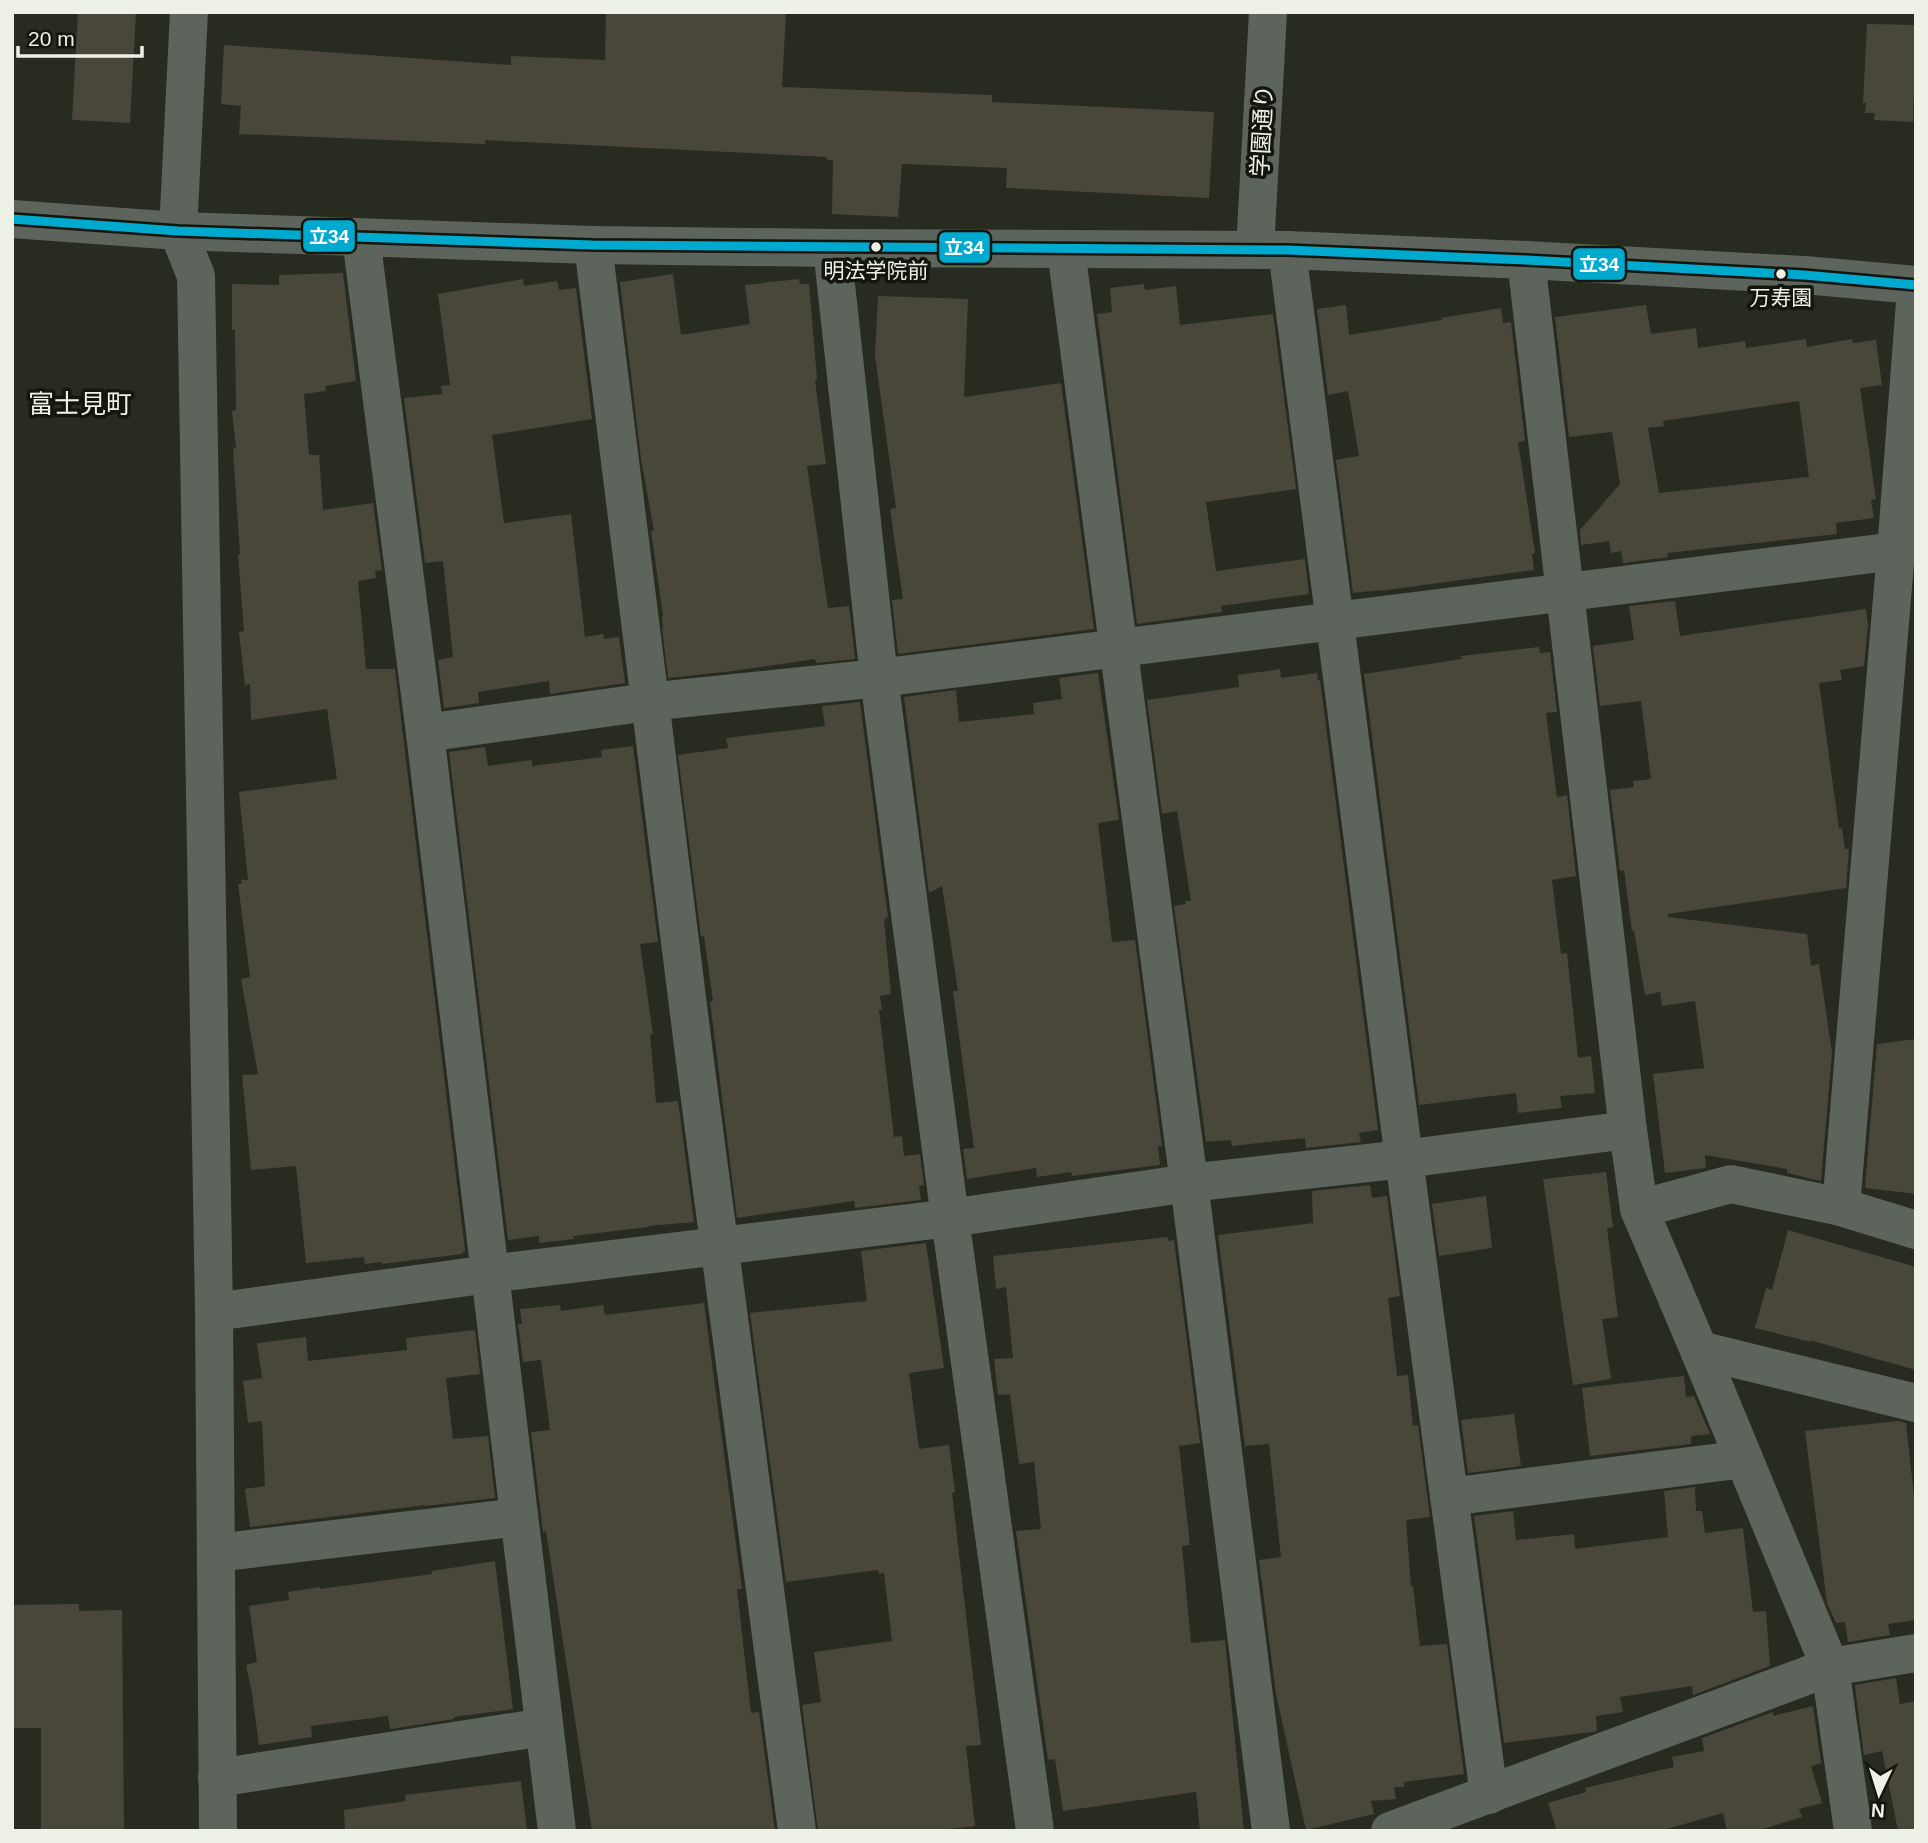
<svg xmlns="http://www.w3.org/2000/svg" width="1928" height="1843" font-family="Helvetica,'Noto Sans JP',sans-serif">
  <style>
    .building { fill: #49473a; fill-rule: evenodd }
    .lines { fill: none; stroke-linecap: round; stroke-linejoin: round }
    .minor { stroke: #5c645b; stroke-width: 38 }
    .bus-1-casing { stroke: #14160e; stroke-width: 14 }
    .bus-1 { stroke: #00a9ce; stroke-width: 9 }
    .bus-dot { fill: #eef1e5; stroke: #14160e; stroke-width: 2.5 }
    .labels { text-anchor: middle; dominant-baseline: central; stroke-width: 7; stroke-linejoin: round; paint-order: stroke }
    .bus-label { font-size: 21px; fill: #eef1e5; stroke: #14160e }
    .street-label { font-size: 23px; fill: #eef1e5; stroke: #14160e }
    .quarter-label { font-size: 26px; fill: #eef1e5; stroke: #14160e }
    .line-badge { stroke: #14160e; stroke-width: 2.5 }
    .badge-label { font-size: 19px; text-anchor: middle; font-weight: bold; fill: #fff }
  </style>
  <rect width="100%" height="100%" fill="#282b20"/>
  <g class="building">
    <path d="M78,12H136L130,123L72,120Z"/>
    <path d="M606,12H786L782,87L992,95V102L1214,112L1209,198L1006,188L1007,168L902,164L898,217L832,214L833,160H827V157L485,140V144L239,134L241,106L221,104L224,45L511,65V56L605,60Z"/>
    <path d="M1867,24L1916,25L1913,122L1874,120L1875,113H1865L1866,103H1863Z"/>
    <path d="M343,273L356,381L325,386L326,391L304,394L309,455H319L323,510L373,503L382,570L375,571L376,578L358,581L366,669H395L465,1250L462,1254L382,1264V1262L365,1264L364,1257L306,1263L296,1166L251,1170L242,1075L258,1074L241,979L250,977L238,884H242L241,880H248L239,792L337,779L327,709L251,720L250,684L245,685L239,632L244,631L238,554H240L233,449L236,448L232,411L236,410L235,330H232V284L279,285V275Z"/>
    <path d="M673,274L681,335L750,324L745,285L799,279L800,284H809L817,379L815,380L826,464L807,466L828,608L849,606L855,659L816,663L815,659L733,671L668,678L662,628H663L662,616H663L651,531H654L641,459L620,282Z"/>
    <path d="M523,279L524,286L557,281L559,290L576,288L592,419L492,435L504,523L571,514L585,637L603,634L604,639L619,637L625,683L550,694L549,681L478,692L479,703L444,708L438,660L453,657L443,561L425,563L404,398L442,394L441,386L450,385L438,294Z"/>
    <path d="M1144,284L1145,290L1176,286L1180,325L1273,314L1296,489L1206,502L1216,571L1305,559L1309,594L1221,606L1222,612L1137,624L1097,314L1112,312L1110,288Z"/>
    <path d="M878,296L968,299L964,397L1061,383L1094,629L898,654L892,600L903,599L890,509L896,508L875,355Z"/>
    <path d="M1346,305L1349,335L1442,320L1441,318L1501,308L1503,323L1511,322L1525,441L1518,442L1535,553L1532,554L1534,570L1380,591V590L1353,593L1336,460L1359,456L1348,391L1328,395L1317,309Z"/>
    <path d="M1646,305L1651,334L1696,328L1698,348L1745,341L1746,348L1806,339L1807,347L1852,339L1853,343L1876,340L1882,385L1860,388L1876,499L1871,500L1874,518L1836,523L1837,534L1667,553L1668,557L1623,563L1621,551L1611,553L1609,541L1581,545L1580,530L1620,484L1612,432L1569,437L1555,317ZM1799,401L1809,477L1659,493L1648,428L1664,426L1663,421Z"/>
    <path d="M1675,601L1680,636L1866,609L1868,625L1864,666L1840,670L1842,680L1819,683L1839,829L1842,828L1845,849H1849L1846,888L1668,914V917L1807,934L1811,966L1819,964L1832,1053L1821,1181L1787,1173V1169L1705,1155L1706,1168L1665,1173L1653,1074L1704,1068L1695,1001L1662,1006L1660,992L1645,995L1634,931H1632L1624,870L1620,871L1610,790L1634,787L1633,781L1651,779L1641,701L1600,706L1593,646L1634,640L1629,606Z"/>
    <path d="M1539,647L1540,653L1550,652L1557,712L1546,713L1557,797L1567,795L1576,876L1552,880L1561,954L1567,953L1578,1058L1591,1056L1595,1093L1560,1096L1562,1108L1518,1113L1516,1093L1419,1105L1364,674L1462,659L1461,656Z"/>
    <path d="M1280,669L1281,678L1317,673L1318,681L1320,680L1378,1130L1359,1133L1361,1142L1306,1148L1305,1138L1232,1146L1231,1140L1206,1142L1174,906L1186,904L1185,901H1191L1177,811L1162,814L1147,700L1239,687L1238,675Z"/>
    <path d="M1098,673L1119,820L1098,823L1112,942L1135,940L1162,1146H1158L1160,1165L1072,1176L1071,1172L1037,1177L1036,1168L967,1179L963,1149L974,1148L953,991H958L942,886L929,893L904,697L956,690L959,722L1034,714L1033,703L1062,699L1059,678Z"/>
    <path d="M860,702L888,917L884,920L891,994L880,996L882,1010H879L894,1137L902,1136L904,1156L920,1154L924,1185L919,1186L921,1200L855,1208L854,1201L737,1218L710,1001H713L704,936L701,937L678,755L728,748L726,738L825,726L822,706Z"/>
    <path d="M633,746L658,942L640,944L653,1034H650L656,1103L678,1101L694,1222L648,1226L649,1227L573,1236L574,1239L539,1243V1236L508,1240L449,752L485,747L488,766L532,760V766L602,757L601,750Z"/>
    <path d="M1916,1039V1194L1865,1188L1877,1044Z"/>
    <path d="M1606,1172L1613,1227L1607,1228L1618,1317L1602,1319L1611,1379L1573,1385L1543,1179Z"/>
    <path d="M1370,1185L1372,1198L1387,1196L1400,1296L1388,1298L1397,1376L1408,1375L1413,1426L1418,1425L1430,1517L1406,1520L1411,1586H1413L1420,1646L1447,1644L1464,1774L1404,1782V1787H1394L1396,1799L1371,1801L1374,1814L1306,1830L1276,1694L1259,1560L1281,1557L1269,1444L1245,1446L1218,1235L1313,1223L1312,1191Z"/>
    <path d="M1486,1196L1492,1248L1439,1256L1432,1204Z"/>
    <path d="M1788,1230L1916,1267V1370L1809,1340L1810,1342L1755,1328L1766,1288L1772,1290Z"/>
    <path d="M1168,1237V1241L1174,1240L1200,1443L1179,1446L1190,1545L1182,1546L1191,1643L1225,1640L1244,1831H1200L1196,1792L1063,1811L1055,1759L1048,1760L1016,1531L1041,1529L1034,1462L1019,1464L1010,1394L998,1395L994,1359L1013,1358L1006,1287L996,1289L993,1256Z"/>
    <path d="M926,1243L944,1368L909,1373L919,1449L949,1445L955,1492L952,1493L981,1745L966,1746L975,1826L931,1831H818L802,1705L821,1702L814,1652L892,1641L884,1573L879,1574L878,1570L786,1582L750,1313L867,1301L861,1251Z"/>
    <path d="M704,1303L742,1589H737L751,1713L759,1712L775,1831H592L546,1531L543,1532L531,1432L550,1430L541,1360L523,1362L518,1324H522L520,1309L560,1305L561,1311L603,1305L605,1315Z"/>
    <path d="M475,1330L480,1374L446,1378L453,1439L488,1436L495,1498L425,1506V1505L250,1527L245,1489L265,1486L262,1421L248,1423L243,1381L262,1378L257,1343L306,1337L308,1361L407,1350L406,1338Z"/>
    <path d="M1684,1376L1686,1397L1694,1396L1710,1434L1691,1436V1444L1590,1456L1582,1388Z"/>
    <path d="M1514,1414L1521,1466L1468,1473L1461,1420Z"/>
    <path d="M1898,1421L1906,1423L1916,1515V1620L1888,1624L1890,1635L1848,1642L1845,1622L1836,1623L1827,1603L1805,1431Z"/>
    <path d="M1695,1487L1696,1511H1702L1705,1533L1743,1528L1753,1612L1766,1611L1770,1666L1693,1695L1692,1686L1620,1697L1623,1712L1596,1716L1597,1731L1592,1732L1504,1743L1474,1516L1513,1511L1516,1540L1574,1534L1575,1549L1668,1537L1664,1491Z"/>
    <path d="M495,1561L513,1709L454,1717V1719L390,1729L388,1716L311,1726L312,1737L259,1745L252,1693L246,1665L257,1662L249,1606L289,1600L288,1592L320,1587V1589L432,1574V1571Z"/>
    <path d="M79,1604V1611L122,1610L124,1831H41V1728H12V1605Z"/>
    <path d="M1896,1678L1900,1704L1916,1701V1831H1898L1882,1751L1864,1755L1856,1695L1855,1685Z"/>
    <path d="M1813,1706L1821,1763L1811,1766L1822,1803L1799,1809L1802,1817L1756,1831H1727L1723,1813L1660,1831H1557L1548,1803L1586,1792L1585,1788L1674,1767L1672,1757L1704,1751L1702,1738L1773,1712V1716Z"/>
    <path d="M521,1781L527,1831H345L344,1810L406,1801L405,1795Z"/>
  </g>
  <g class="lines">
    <g class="minor">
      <path d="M189,12L178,231L196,276L214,1312L218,1831"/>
      <path d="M12,219L178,231L593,245L832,248L1287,250L1526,260L1804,275L1916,285"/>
      <path d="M361,238L425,733L557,1831"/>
      <path d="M593,245C657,774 725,1303 797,1831"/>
      <path d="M832,248L879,678L950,1218L1035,1831"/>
      <path d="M1066,250L1189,1183L1271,1831"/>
      <path d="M1255,250L1268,12"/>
      <path d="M1287,250L1404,1159L1489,1795"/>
      <path d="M1526,260L1628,1130L1639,1209L1699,1350L1830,1667L1853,1831"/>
      <path d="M425,733L648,702L879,678L1896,551"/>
      <path d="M1841,1207L1896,551L1916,289"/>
      <path d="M1639,1209L1731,1184L1841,1207L1916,1230"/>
      <path d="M214,1312L489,1274L950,1218L1189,1183L1404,1159L1628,1130"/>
      <path d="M1699,1350L1916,1403"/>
      <path d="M1449,1497L1744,1459"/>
      <path d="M216,1553L519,1517"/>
      <path d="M217,1778L544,1727"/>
      <path d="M1390,1831L1830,1667L1916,1653"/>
    </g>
    <g class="bus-1-casing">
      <path id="bus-1" d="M12,219L178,231L593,245L1287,250L1526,260L1804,275L1916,285"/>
    </g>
    <use href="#bus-1" class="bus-1"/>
  </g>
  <g class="bus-dot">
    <circle cx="876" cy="247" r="6"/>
    <circle cx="1781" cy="274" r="6"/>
  </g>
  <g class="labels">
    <g class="bus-label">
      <text x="876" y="270">明法学院前</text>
      <text x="1781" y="297">万寿園</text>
    </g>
    <g class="street-label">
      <text transform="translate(1262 131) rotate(-87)">学園通り</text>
    </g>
    <g class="quarter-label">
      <text x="80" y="404">富士見町</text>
    </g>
  </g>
  <g class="line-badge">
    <rect x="302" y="219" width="54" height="34" rx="7" fill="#00a9ce"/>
    <rect x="938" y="231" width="53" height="33" rx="7" fill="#00a9ce"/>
    <rect x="1572" y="247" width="54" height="34" rx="7" fill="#00a9ce"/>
  </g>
  <g class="badge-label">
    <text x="329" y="243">立34</text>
    <text x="964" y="254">立34</text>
    <text x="1599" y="271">立34</text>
  </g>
  <rect width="1928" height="1843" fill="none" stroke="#eef1e5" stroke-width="28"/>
  <g transform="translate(1879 1794) rotate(184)" stroke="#14160e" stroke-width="5" paint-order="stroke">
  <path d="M0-5L12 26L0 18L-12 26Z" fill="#eef1e5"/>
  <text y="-10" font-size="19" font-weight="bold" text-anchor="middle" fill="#eef1e5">N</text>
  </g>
  <path d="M18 46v10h124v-10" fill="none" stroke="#eef1e5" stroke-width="3.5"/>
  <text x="28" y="46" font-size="21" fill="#eef1e5" stroke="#14160e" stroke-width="5" paint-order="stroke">20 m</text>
</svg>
